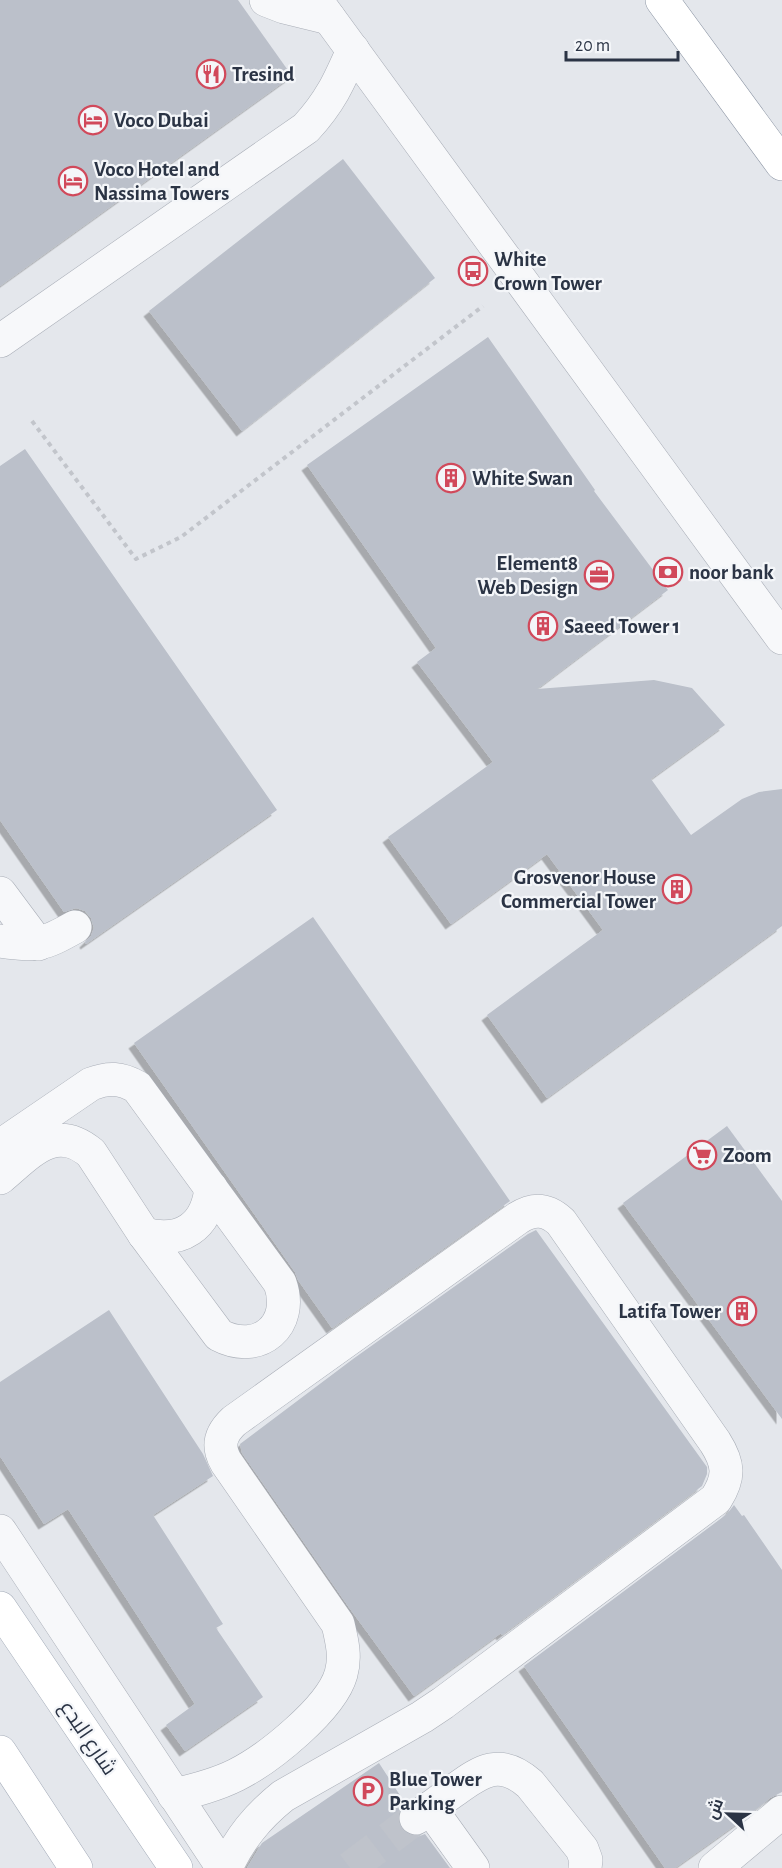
<svg xmlns="http://www.w3.org/2000/svg" width="782" height="1868" font-family="'Alegreya Sans',Cairo,sans-serif">
  <style>
    .building { fill: #bbc0ca; filter: url(#shadow) }
    .lines { fill: none; stroke-linecap: round; stroke-linejoin: round }
    .minor-tunnel { stroke: #bfc3cb; stroke-width: 33; stroke-dasharray: 33 16; stroke-linecap: butt }
    .minor-casing { stroke: #a9aeb7; stroke-width: 34 }
    .major-casing { stroke: #a3abb8; stroke-width: 34 }
    .highway-casing { stroke: #8b94a3; stroke-width: 34 }
    .path { stroke: #c2c5cb; stroke-width: 4; stroke-dasharray: 4.5 4.5; stroke-linecap: butt }
    .minor { stroke: #f7f8fa; stroke-width: 33 }
    .major { stroke: #fff; stroke-width: 33 }
    .highway { stroke: #fff; stroke-width: 33 }
    .labels { text-anchor: middle; dominant-baseline: central; stroke-width: 4.5; stroke-linejoin: round; paint-order: stroke }
    .poi-label { font-size: 21px; font-weight: bold; fill: #2b3445; stroke: #f4f6f9; text-anchor: start }
    .street-label { font-size: 21px; fill: #2b3445; stroke: #f4f6f9 }
  </style>
  <defs>
    <filter id="shadow"><feDropShadow dx="-5.5" dy="5.5" stdDeviation="0" flood-color="#0004"/></filter>
  </defs>
  <rect width="100%" height="100%" fill="#e4e7ec"/>
  <g class="building">
    <path d="M0,0H238L292,76L0,286Z"/>
    <path d="M343,159L435,278L242,431L149,311Z"/>
    <path d="M488,337L595,490L594,491L668,590L537,689L654,680L692,688L725,725L651,779L691,835L742,799L759,792L782,789V926L547,1098L487,1015L603,930L547,854L451,924L388,837L493,762L417,662L436,648L307,465Z"/>
    <path d="M25,449L277,810L86,944L85,942L91,936L94,928L91,918L85,911L76,908L64,912L0,820V466Z"/>
    <path d="M313,917L510,1201L332,1328L298,1280L295,1272L134,1043Z"/>
    <path d="M727,1126L782,1201V1419L623,1203Z"/>
    <path d="M536,1230L707,1467V1474L702,1486L502,1635L501,1633L414,1696L348,1606L242,1453L240,1444L353,1359L528,1234Z"/>
    <path d="M109,1310L203,1454L213,1476L153,1515L223,1624L216,1628L263,1697L185,1751L166,1725L195,1704L68,1509L44,1524L0,1456V1382Z"/>
    <path d="M734,1505L742,1516L744,1515L782,1570V1792L770,1798L745,1818L675,1868H665L524,1666L727,1514Z"/>
    <path d="M379,1763L405,1803L399,1811L397,1819L400,1828L409,1835L417,1837L425,1834L450,1868H247L262,1843Z"/>
  </g>
  <g class="lines">
    <path class="minor-tunnel" d="M350,1868L416,1818"/>
    <g class="minor-casing">
      <g id="minor">
        <path d="M266,0L284,7L329,18"/>
        <path d="M316,0L782,638"/>
        <path d="M0,341L306,128C330,102 339,82 353,50"/>
        <path d="M0,893L38,944"/>
        <path d="M0,941C38,946 41,946 75,927"/>
        <path d="M0,1146L91,1084C109,1077 121,1078 137,1087L280,1283C295,1325 259,1356 219,1335L144,1234L91,1153C54,1122 29,1154 0,1178"/>
        <path d="M144,1234C181,1244 207,1227 211,1188"/>
        <path d="M0,1531L223,1868"/>
        <path d="M174,1795C196,1790 216,1785 236,1775C268,1759 331,1709 341,1674C346,1657 342,1641 338,1624L226,1462C217,1446 220,1434 234,1421L518,1218C534,1208 547,1209 561,1222L715,1442C729,1464 730,1477 716,1499L443,1703L422,1717L283,1796C257,1817 240,1838 226,1868"/>
        <path d="M430,1808L473,1868"/>
        <path d="M416,1818C429,1809 442,1799 455,1790C482,1770 501,1758 530,1784L582,1849L586,1860L585,1868"/>
        <path d="M715,1868L782,1812"/>
      </g>
    </g>
    <g class="major-casing">
      <g id="major">
        <path d="M0,1608L176,1868"/>
        <path d="M0,1752L76,1868"/>
      </g>
    </g>
    <g class="highway-casing">
      <path id="highway" d="M662,0L782,164"/>
    </g>
    <path class="path" d="M32,421L136,559L181,537L483,306"/>
    <use href="#minor" class="minor"/>
    <use href="#major" class="major"/>
    <use href="#highway" class="highway"/>
  </g>
  <defs>
    <g id="restaurant-ring" transform="scale(1.5)"><circle r="9.5" fill="#f4f6f9" stroke="#d1495b" stroke-width="1.5"/><path d="M-5-6h1v4h1v-4h1v4h1v-4h1v5L-1.5 .5V6h-2V.5L-5-1ZM5-6V6H3V1.5H1.5Q1.5-4 5-6Z" fill="#d1495b"/></g>
    <g id="hotel-ring" transform="scale(1.5)"><circle r="9.5" fill="#f4f6f9" stroke="#d1495b" stroke-width="1.5"/><path d="M-6-4.5h1.5V1H6V5H4.5V3h-9V5H-6ZM-4 0a1.8 1.8 0 1 1 3.6 0ZM.5 0V-2.5h3Q6-2.5 6 0Z" fill="#d1495b"/></g>
    <g id="bus-ring" transform="scale(1.5)"><circle r="9.5" fill="#f4f6f9" stroke="#d1495b" stroke-width="1.5"/><path d="M-5-6H5V4H4V6H2V4H-2V6H-4V4H-5ZM-3.5-4V0h7V-4ZM-3.5 1.2v1.5H-2V1.2ZM2 1.2v1.5H3.5V1.2Z" fill="#d1495b"/></g>
    <g id="building-ring" transform="scale(1.5)"><circle r="9.5" fill="#f4f6f9" stroke="#d1495b" stroke-width="1.5"/><path d="M-4-6H4V6H1V3H-1V6H-4ZM-2.5-4.3h1.7v1.8h-1.7ZM.8-4.3h1.7v1.8H.8ZM-2.5-1h1.7V.8h-1.7ZM.8-1h1.7V.8H.8Z" fill="#d1495b"/></g>
    <g id="bank-ring" transform="scale(1.5)"><circle r="9.5" fill="#f4f6f9" stroke="#d1495b" stroke-width="1.5"/><path d="M-6-4H6V4H-6ZM0-2.3a2.3 2.3 0 1 0 0 4.6a2.3 2.3 0 1 0 0-4.6Z" fill="#d1495b"/></g>
    <g id="office-ring" transform="scale(1.5)"><circle r="9.5" fill="#f4f6f9" stroke="#d1495b" stroke-width="1.5"/><path d="M-6-3h4V-5.5h4V-3h4V5H-6ZM-1-4.5V-3h2v-1.5ZM-6 0V1H6V0Z" fill="#d1495b"/></g>
    <g id="supermarket-ring" transform="scale(1.5)"><circle r="9.5" fill="#f4f6f9" stroke="#d1495b" stroke-width="1.5"/><path d="M-6-5.5h2.5l.6 2H6L4.5 2H-2.5L-4.4-4H-6ZM-1.5 3.2a1.3 1.3 0 1 0 .1 0ZM3 3.2a1.3 1.3 0 1 0 .1 0Z" fill="#d1495b"/></g>
    <g id="parking-ring" transform="scale(1.5)"><circle r="9.5" fill="#f4f6f9" stroke="#d1495b" stroke-width="1.5"/><path d="M-3.5-5.5H1a3.5 3.5 0 0 1 0 7H-1V5.5H-3.5ZM-1-3.4V-.6H.8a1.4 1.4 0 0 0 0-2.8Z" fill="#d1495b"/></g>
  </defs>
  <g fill-rule="evenodd">
    <use href="#restaurant-ring" x="211" y="74"/>
    <use href="#hotel-ring" x="93" y="120"/>
    <use href="#hotel-ring" x="73" y="181"/>
    <use href="#bus-ring" x="473" y="271"/>
    <use href="#building-ring" x="451" y="478"/>
    <use href="#bank-ring" x="668" y="572"/>
    <use href="#office-ring" x="599" y="575"/>
    <use href="#building-ring" x="543" y="626"/>
    <use href="#building-ring" x="677" y="889"/>
    <use href="#supermarket-ring" x="702" y="1155"/>
    <use href="#building-ring" x="742" y="1311"/>
    <use href="#parking-ring" x="368" y="1791"/>
  </g>
  <g class="labels">
    <g class="poi-label">
      <text x="232" y="74">Tresind</text>
      <text x="114" y="120">Voco Dubai</text>
      <text x="94" y="169">Voco Hotel and<tspan x="94" dy="24">Nassima Towers</tspan></text>
      <text x="494" y="259">White<tspan x="494" dy="24">Crown Tower</tspan></text>
      <text x="472" y="478">White Swan</text>
      <text x="578" y="563" text-anchor="end">Element8<tspan x="578" dy="24">Web Design</tspan></text>
      <text x="689" y="572">noor bank</text>
      <text x="564" y="626">Saeed Tower 1</text>
      <text x="656" y="877" text-anchor="end">Grosvenor House<tspan x="656" dy="24">Commercial Tower</tspan></text>
      <text x="723" y="1155">Zoom</text>
      <text x="721" y="1311" text-anchor="end">Latifa Tower</text>
      <text x="389" y="1779">Blue Tower<tspan x="389" dy="24">Parking</tspan></text>
    </g>
    <g class="street-label">
      <text transform="translate(88 1738) rotate(56)">شارع البدع</text>
    </g>
  </g>
  <g transform="translate(728 1814) rotate(292)" stroke="#f4f6f9" stroke-width="4.5" paint-order="stroke">
  <path d="M0-4.5L10 22L0 15L-10 22Z" fill="#2b3445"/>
  <text y="-9" font-size="16" font-weight="bold" text-anchor="middle" fill="#2b3445">ش</text>
  </g>
  <path d="M566 51v9h112v-9" fill="none" stroke="#2b3445" stroke-width="3"/>
  <text x="575" y="51" font-size="18" fill="#2b3445" stroke="#f4f6f9" stroke-width="4.5" paint-order="stroke">20 m</text>
</svg>
